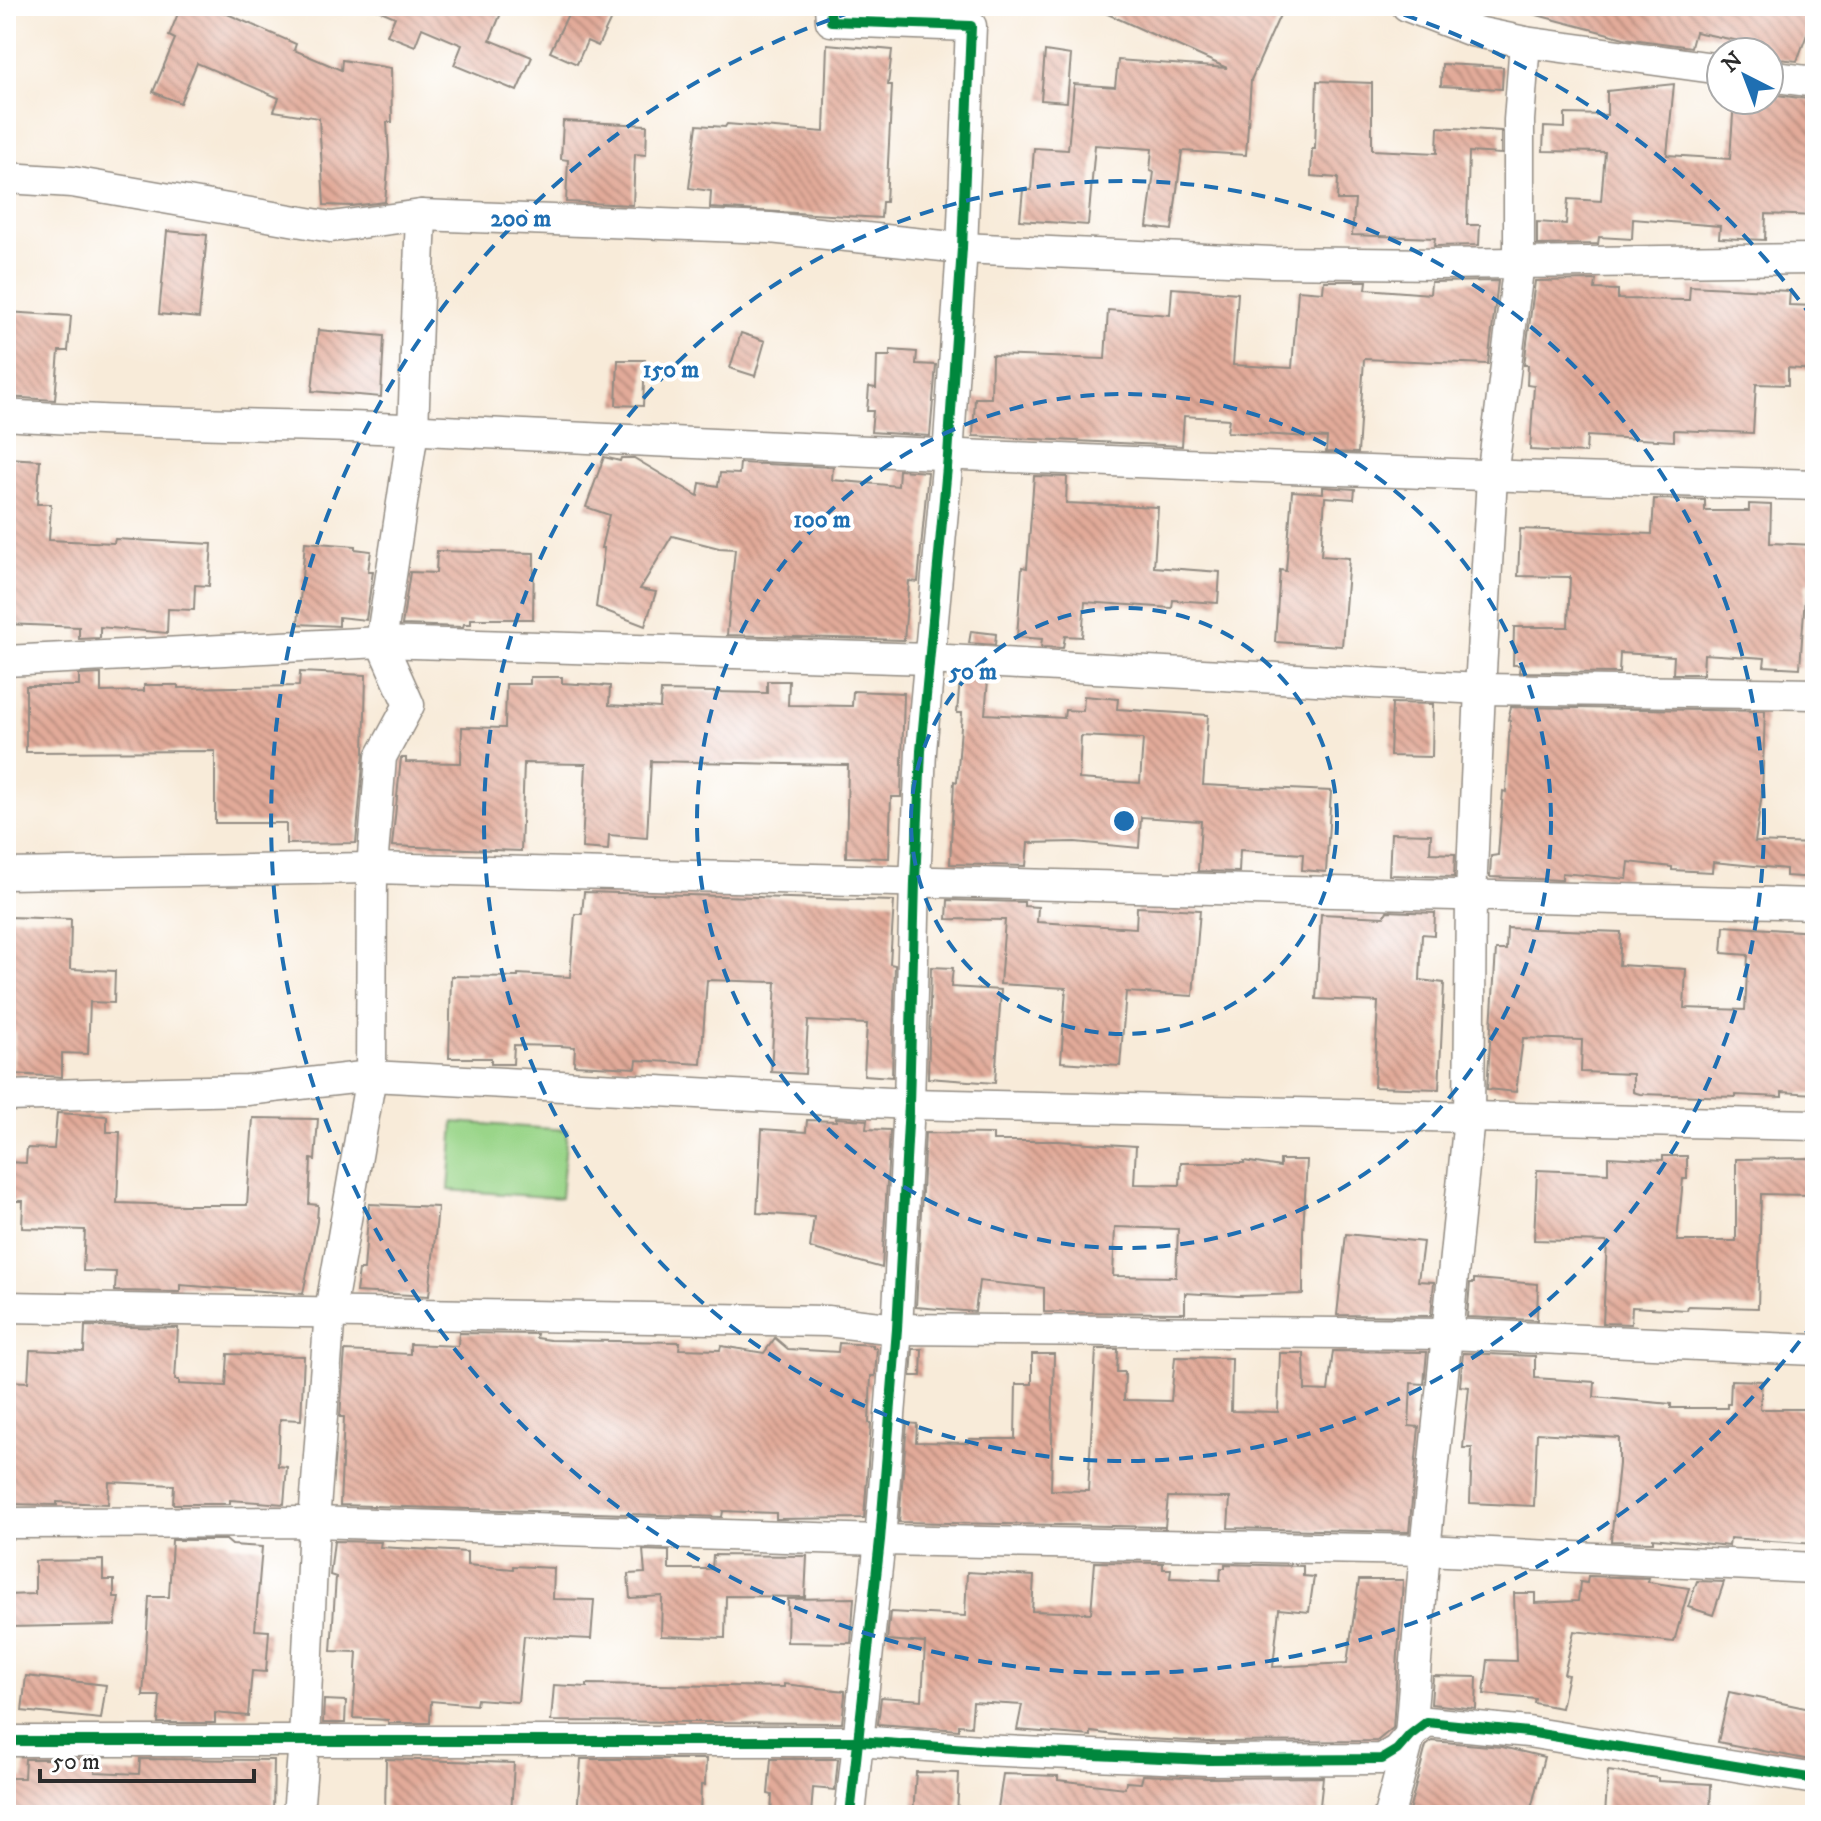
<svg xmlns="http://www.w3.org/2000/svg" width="1821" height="1821" font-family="'IM FELL DW Pica',serif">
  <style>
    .green { fill: #9ad589; stroke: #62805a; stroke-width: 2 }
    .building { fill: url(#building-back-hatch); fill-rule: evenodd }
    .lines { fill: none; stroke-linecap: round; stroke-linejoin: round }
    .street-casing { stroke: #928b82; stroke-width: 33 }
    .street { stroke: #fff; stroke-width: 30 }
    .cycleway-casing { stroke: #fff; stroke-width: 15 }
    .cycleway { stroke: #00873e; stroke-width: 10 }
    .ring { fill: none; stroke: #1f6fb2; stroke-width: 4; stroke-dasharray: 14 10 }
    .centre { fill: #1f6fb2; stroke: #fff; stroke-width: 4 }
    .ring-label { font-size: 24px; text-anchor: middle; font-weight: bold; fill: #1f6fb2; stroke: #fff; stroke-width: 8; stroke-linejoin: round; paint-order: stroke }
  </style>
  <defs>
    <pattern id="building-back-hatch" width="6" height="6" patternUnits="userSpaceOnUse" patternTransform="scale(2)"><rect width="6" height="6" fill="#e2aa99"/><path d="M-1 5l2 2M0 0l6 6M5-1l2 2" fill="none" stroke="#b78b7d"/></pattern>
  </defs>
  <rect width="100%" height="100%" fill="#fff"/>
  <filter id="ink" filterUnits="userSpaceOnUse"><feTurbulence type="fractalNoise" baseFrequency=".0125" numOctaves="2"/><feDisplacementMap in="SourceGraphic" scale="16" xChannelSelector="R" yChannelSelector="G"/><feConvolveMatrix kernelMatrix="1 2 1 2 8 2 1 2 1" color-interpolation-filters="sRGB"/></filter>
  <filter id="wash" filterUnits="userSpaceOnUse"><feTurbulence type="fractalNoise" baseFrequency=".006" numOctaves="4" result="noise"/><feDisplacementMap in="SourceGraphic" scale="32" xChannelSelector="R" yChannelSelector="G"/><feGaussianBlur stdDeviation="1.8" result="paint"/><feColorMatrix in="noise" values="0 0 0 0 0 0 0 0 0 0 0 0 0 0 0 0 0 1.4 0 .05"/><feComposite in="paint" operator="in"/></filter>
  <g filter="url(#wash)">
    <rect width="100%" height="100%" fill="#f8ebd9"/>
    <path class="green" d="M454,1122L567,1130L561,1198L449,1190Z"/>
    <g id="blocks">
      <g class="building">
        <path d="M181,6H209L296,44L294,50L341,70L342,60L391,68L392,122H387L389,157L385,202L351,206L324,205L319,118L274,111L279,98L197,63L180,103L153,92L175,39L169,36Z"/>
        <path d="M369,6H504L490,40L532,57L517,91L454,65L462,45L422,28L415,46L387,35L395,17Z"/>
        <path d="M572,6H617L598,46L587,41L577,64L550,52Z"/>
        <path d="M1090,6H1284L1251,80L1246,155L1182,151L1172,230L1147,227L1154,172L1150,171L1152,149L1095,145L1088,225L1020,220L1023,190H1031L1034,148L1068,150L1074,84L1115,87L1118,60L1227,68Z"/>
        <path d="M1534,6H1815V13L1797,61L1769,58V47L1695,32L1691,47L1624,38L1533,14Z"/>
        <path d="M827,44L892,50L888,85H892L886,202H882L881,218L710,208L711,191L689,188L697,125L725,127L727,124L824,132Z"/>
        <path d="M1045,51L1071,55L1067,102L1041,100Z"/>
        <path d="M1442,64L1503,67L1502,89L1441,86Z"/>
        <path d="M1317,81L1372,83V150L1437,153L1438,127L1501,131V154L1469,152L1467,225H1480L1479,245L1434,246L1435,238L1352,235L1355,200H1337L1338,178L1311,176L1312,149H1315Z"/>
        <path d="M1674,84L1667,155L1730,159L1734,100H1769V94L1815,100V216L1766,214L1765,240L1719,238L1720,226L1633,219L1632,239L1599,237L1598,244L1537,245V222L1566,224L1568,199L1601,201L1605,152L1543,151L1544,127L1565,128V114L1607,115V91Z"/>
        <path d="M563,121L647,125L646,155L635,154L633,205L566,202L568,160L561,159Z"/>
        <path d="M167,231L207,235L199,318L159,314Z"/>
        <path d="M1596,280L1595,289L1618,290V299L1689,300L1690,286L1790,291L1789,305L1815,306V370L1788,368V385L1756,384L1753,433L1674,430V441L1587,436L1586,453L1530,450L1534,386L1527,385L1528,365H1524L1535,281Z"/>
        <path d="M1324,281H1367L1366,289L1430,294L1431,282L1498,281L1488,364L1364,359L1358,453L1326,452L1327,438L1227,432L1229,419L1184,416L1182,446L973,436L975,398H991L992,355L1105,359L1108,310L1170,315L1172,288L1238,293L1233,365L1292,368L1298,290L1323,292Z"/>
        <path d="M6,312L71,316L68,351H59L55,400L6,397Z"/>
        <path d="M318,330L384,336L381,397L312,391Z"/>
        <path d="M741,333L765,341L755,376L730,368Z"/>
        <path d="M890,350L917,352L916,364L936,365L930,436L871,432L873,411H867L869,387L876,388L877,356H890Z"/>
        <path d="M618,360H645L643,406L616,405Z"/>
        <path d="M604,457L620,461L621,458H634L698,496L700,483L718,486L720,473L739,474L740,463L833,467L832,480L898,486L899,470L928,472L918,582L909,581L904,640L727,635L735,549L719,548L672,536L640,589L656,592L645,626L596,607L604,548H601L609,515L586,507Z"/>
        <path d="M6,458L40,460L37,504H51L49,540L114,543L115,539L212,544L209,586L195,585L194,610L168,609L167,633L100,627V638L79,639V627L6,624Z"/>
        <path d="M1034,476L1067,477L1066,503L1158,507L1154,567L1220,572L1218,603L1173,600L1172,608L1085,602L1082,637L1065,636L1063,648L1041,647L1042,639L1017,637L1022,567L1027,568Z"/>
        <path d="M1323,487L1355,489L1354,499L1325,497L1321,556L1349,558L1342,646L1275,642L1280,570L1286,571L1292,491L1323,493Z"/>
        <path d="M1654,499L1705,500V511H1749V504L1771,505L1770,543L1815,545V582H1806L1800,668L1764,666L1765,658L1704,654L1703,674H1673L1674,656L1620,653L1619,673L1519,672L1520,665H1513L1514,627H1568L1570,577L1518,576L1520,529L1652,534Z"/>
        <path d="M305,542L355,546V549L371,551L368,571H373L366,620L339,617V626L298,624Z"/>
        <path d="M437,551L534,553L533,619H471V624H464L463,627L402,625L410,572L436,573Z"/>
        <path d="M971,631L996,634L995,645L969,643Z"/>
        <path d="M300,672L366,675L364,753L356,843L286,844V823H215V751L26,752V686H79V675L101,674V692L144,691V685H178V688L299,686Z"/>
        <path d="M530,677H562V683L610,686L609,705L660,708L661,691L767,693V681H789L788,705L852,706L853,691L904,693L901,797H891L889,858L846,857L848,765L786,764L651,761L647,838L609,835L608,850L582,848L586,764L524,763L521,851L392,846L401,758H406V762L461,763L462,727L505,728L506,684H530Z"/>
        <path d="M960,679L988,680L985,714L1064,718L1065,710L1083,711L1084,696L1118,699L1117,709L1208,715L1203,785L1331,791L1326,872L1302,870L1303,854L1240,850L1239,872L1198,871L1201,821L1141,817L1139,848L1075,842L1028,843L1026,866L950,864L954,781L957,782L962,713H957ZM1081,736L1143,739L1140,783L1079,779Z"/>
        <path d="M1392,703L1433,704L1432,757L1390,756Z"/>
        <path d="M1511,707L1765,711L1762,794L1755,842L1815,844V878L1786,876V869L1713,862L1712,872L1672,870V867L1629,862L1627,879L1562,873V880L1490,877L1491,856L1498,855L1503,791L1506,792L1510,721L1508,720Z"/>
        <path d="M1391,833L1431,834L1430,853L1455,854L1454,877L1389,875Z"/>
        <path d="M584,892L894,901L890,964L895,965L892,1077L864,1075L867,1024L808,1021L805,1074L771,1072L776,982L707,980L701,1064L637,1060L636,1068L574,1065L575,1047L559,1046L514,1045L513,1064H491V1058H449L451,976L518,977V974L570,977L575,914H582Z"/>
        <path d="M948,900L1024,902V906L1038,907L1037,922L1136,928L1137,907L1200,910L1193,996L1126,992L1120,1066L1061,1062L1066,988L1000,984L1005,920L947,919Z"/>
        <path d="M1387,911L1435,913L1434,935L1422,934L1420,980L1444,983L1439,1089L1374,1087L1378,1002L1316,999L1321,914L1384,917Z"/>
        <path d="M9,917L71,919L70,969L115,971L114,1003L90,1002L88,1054L62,1053V1077L13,1074L15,1032L6,1031Z"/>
        <path d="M1724,926L1815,932V1094L1782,1092V1097L1736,1095V1097L1640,1094L1633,1092V1074L1581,1072L1582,1040L1523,1038L1516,1092L1487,1089L1496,950H1506L1507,928L1621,932L1619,965L1686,969L1684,1008L1745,1010L1748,955L1722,953Z"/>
        <path d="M931,967L953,968L951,987L1001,990L995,1083L928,1078Z"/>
        <path d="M57,1113L107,1116V1132H120L117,1203L183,1205H247L253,1118L318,1119L315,1160L311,1159L309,1204L318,1205L317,1221L303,1294L180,1285V1292L115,1291L116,1272L83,1271L85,1230L22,1228L23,1201H6V1162L26,1163L27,1148L54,1149Z"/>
        <path d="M836,1118L867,1120L866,1129L890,1130L882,1268L810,1248L814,1217L757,1213L762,1129L806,1132L807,1120L836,1121Z"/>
        <path d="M925,1133L993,1134V1141H1058L1136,1146L1134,1184L1180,1185L1181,1163H1244V1161L1280,1167V1160H1307L1303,1232V1294L1238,1296L1185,1293V1313L1044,1312V1288L979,1281L975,1312L916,1307ZM1115,1227L1178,1229L1176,1277L1113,1276Z"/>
        <path d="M1663,1156H1687V1179H1683L1677,1241H1736V1159L1815,1158V1195L1761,1194L1758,1308L1688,1306L1687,1310L1632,1307L1631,1324L1603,1323L1607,1242L1534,1240L1537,1170L1608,1173V1157L1663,1160Z"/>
        <path d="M369,1204L438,1207L429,1296L356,1292L359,1270H364Z"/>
        <path d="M1346,1234L1423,1242L1418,1281L1434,1282L1431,1316L1337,1315Z"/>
        <path d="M1474,1279L1538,1284L1537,1320L1467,1317L1470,1283H1474Z"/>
        <path d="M85,1326L178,1328L175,1380H179V1384L226,1386L228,1354L304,1356L301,1420L280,1419L278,1466L287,1467L284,1504L230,1500V1504H173L174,1485L109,1482L108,1504L57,1502V1505L6,1504V1381L28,1382L30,1350L84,1352Z"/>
        <path d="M459,1333L537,1334L536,1338L550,1340L680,1342L679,1349L720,1350L721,1346L764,1353L775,1338L788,1349L838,1352L839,1343L873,1345V1348H877L875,1376H871L869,1423H871L864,1518L776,1519V1513L723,1511L722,1517L340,1505L344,1417H340L345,1351L410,1354V1344L458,1346Z"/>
        <path d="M913,1349H922L921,1376H911Z"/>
        <path d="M1096,1349H1118L1117,1372H1125L1124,1400L1171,1401L1175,1357L1232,1358L1231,1411L1278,1412L1280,1353H1304L1305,1390L1328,1391L1333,1351L1427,1352L1424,1384L1411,1383L1409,1426L1419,1427L1409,1532L1228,1528L1230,1498L1168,1497L1165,1527L899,1522L907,1423L917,1424L916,1442L969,1443V1439H1015L1016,1384H1032V1354H1054L1051,1490L1088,1491Z"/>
        <path d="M1463,1353L1535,1356V1378L1595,1382L1594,1397L1671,1404V1408H1727V1404H1730L1731,1380L1762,1381L1760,1409H1810L1805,1458L1815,1459V1544L1730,1538L1729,1546L1653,1538V1542L1611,1541L1619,1464V1438L1537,1433L1534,1506L1470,1503L1472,1448H1463L1469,1387L1460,1386Z"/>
        <path d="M172,1540H226L232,1545L262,1547L255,1630L269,1631L266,1672L252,1671L248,1716L215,1713V1723H158L160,1696H143L149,1597H169Z"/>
        <path d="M334,1541L381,1542L380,1547L467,1552V1565L513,1569V1566L554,1568L553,1599L594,1600L591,1639L524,1636L518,1702L477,1699L476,1705L431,1701L430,1723H388V1720L353,1718L357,1652L331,1651L336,1577L330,1575Z"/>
        <path d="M643,1550L669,1551V1569H712L713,1555L807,1556L805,1597L726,1596L725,1638L661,1636L662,1596L630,1598L628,1574L645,1573Z"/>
        <path d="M103,1560V1580H114V1597H119L115,1625L6,1627V1595L35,1594V1561Z"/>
        <path d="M1095,1562L1163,1563V1569H1171L1170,1578L1220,1580L1221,1568H1225V1564L1303,1566V1576L1314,1577L1309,1612L1279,1609L1273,1667L1347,1663L1359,1580H1403L1393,1728L1377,1741L1208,1742L1147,1739L1091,1732V1736L1017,1730L1022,1705L973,1702L971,1726L959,1725V1730L878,1724L881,1697L922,1700L925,1643L887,1640L890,1612L965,1616L967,1572L1034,1576L1032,1611L1091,1613Z"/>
        <path d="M1588,1576L1649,1578L1648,1582L1689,1588L1674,1642L1574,1631L1564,1674L1568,1675L1561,1708L1534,1703L1535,1699L1484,1694L1488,1660L1516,1661L1514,1593H1535V1603L1578,1601L1580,1582L1587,1583Z"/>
        <path d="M1697,1581L1724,1582L1713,1615L1688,1607Z"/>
        <path d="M854,1598L851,1643L787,1642L788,1599Z"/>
        <path d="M26,1676L106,1685L101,1719L22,1711Z"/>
        <path d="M1433,1676L1477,1677L1476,1709L1431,1704Z"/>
        <path d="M587,1684L784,1687V1684L845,1691V1695L842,1723L551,1721L554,1685L587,1687Z"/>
        <path d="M1729,1692L1815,1710V1761L1718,1742Z"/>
        <path d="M324,1700L346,1701L345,1723H323Z"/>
        <path d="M1432,1741L1502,1747L1544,1757L1530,1813L1510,1809L1508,1815H1408L1426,1746Z"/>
        <path d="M25,1759H95V1772L139,1774L140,1759L274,1760L273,1814L6,1815V1778H24Z"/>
        <path d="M386,1759L514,1763L511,1815H385Z"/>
        <path d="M581,1759H706L705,1785H701L700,1815H577Z"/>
        <path d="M771,1759H838L835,1790L813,1788L811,1815H771L772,1795L768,1794Z"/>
        <path d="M1608,1771L1658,1778V1781L1711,1784L1710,1815H1605Z"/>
        <path d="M916,1772L959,1773L957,1815H913Z"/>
        <path d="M1003,1774L1058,1776V1780L1125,1788L1126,1782L1141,1783L1143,1775L1208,1778L1323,1777L1319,1815H997Z"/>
      </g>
    </g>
  </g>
  <g filter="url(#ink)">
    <use href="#blocks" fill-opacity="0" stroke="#928b82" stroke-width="2"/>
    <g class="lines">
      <g class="street-casing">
        <g id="street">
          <path d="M830,6L831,21L971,26L962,248L948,456L921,751L915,882L909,1104L897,1329L880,1540L850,1815"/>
          <path d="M1407,6L1472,31L1525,42L1721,69"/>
          <path d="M1769,76L1815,82"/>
          <path d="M6,178L72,182L331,227L421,215L770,228L962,248L1272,262L1439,264L1815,259"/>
          <path d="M6,415C145,425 285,423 424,430C888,453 1351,473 1815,485"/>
          <path d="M6,661L381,642L928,659L1480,689L1815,694"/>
          <path d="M6,874L372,868L1815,904"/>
          <path d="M6,1096L247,1090L371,1076L909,1104L1815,1125"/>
          <path d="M6,1307L827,1321L897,1329L1448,1334L1815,1350"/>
          <path d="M6,1523L314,1522L880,1540L1425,1550L1815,1568"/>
          <path d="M6,1741H858L981,1750L1208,1760L1382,1759L1397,1750L1410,1735L1427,1722L1528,1732L1815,1779"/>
          <path d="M298,1815L304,1740L314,1522L330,1311L371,1076L372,868L381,757L409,705L381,642L413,430L421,215"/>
          <path d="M1389,1815L1410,1735L1425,1550L1469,1118L1471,895L1480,689L1492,477L1519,262V120L1525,42"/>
        </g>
      </g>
      <use href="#street" class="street"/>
      <g class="cycleway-casing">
        <g id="cycleway">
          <path d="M830,6L831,21L971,26L962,248L948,456L921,751L915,882L909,1104L897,1329L880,1540L850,1815"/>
          <path d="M6,1741H858L981,1750L1208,1760L1382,1759L1397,1750L1410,1735L1427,1722L1528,1732L1815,1779"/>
        </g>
      </g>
      <use href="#cycleway" class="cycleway"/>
    </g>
  </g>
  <g class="ring">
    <circle cx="1124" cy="821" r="213"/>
    <circle cx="1124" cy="821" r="427"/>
    <circle cx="1124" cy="821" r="640"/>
    <path d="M1814 1322A853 853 0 1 1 867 7M1381 7A853 853 0 0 1 1814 320"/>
  </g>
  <circle cx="1124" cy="821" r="12" class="centre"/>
  <g class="ring-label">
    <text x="521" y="226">200 m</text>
    <text x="671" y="377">150 m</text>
    <text x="822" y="527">100 m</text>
    <text x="973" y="679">50 m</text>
  </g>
  <rect width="1821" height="1821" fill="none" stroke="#fff" stroke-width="32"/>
  <g transform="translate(1745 76) rotate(318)"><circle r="38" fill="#ffffff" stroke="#aaaaaa" stroke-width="2"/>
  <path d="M0-6L14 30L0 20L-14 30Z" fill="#1f6fb2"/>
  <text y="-12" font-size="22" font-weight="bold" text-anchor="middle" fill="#2b2b2b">N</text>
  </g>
  <path d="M40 1769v12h214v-12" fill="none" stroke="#2b2b2b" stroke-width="4"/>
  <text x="52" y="1769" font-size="24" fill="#2b2b2b" stroke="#ffffff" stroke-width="6" paint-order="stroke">50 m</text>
</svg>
